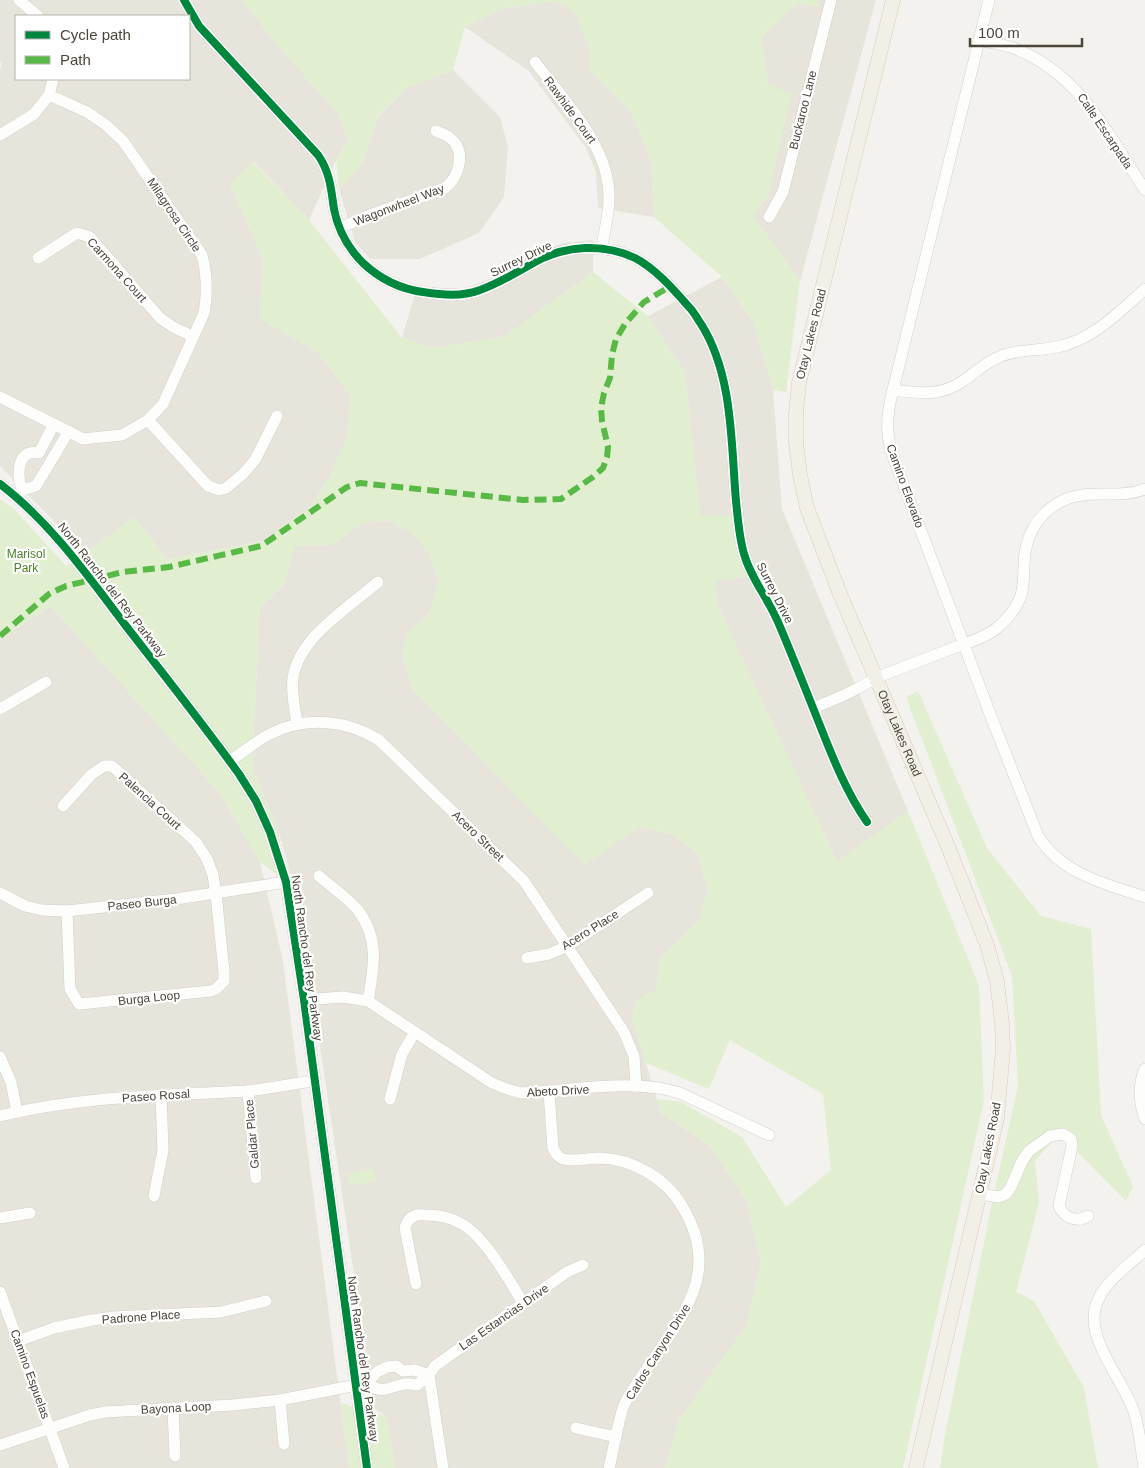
<svg xmlns="http://www.w3.org/2000/svg" width="1145" height="1468" font-family="Helvetica,sans-serif">
  <style>
    .residential { fill: #e7e4dc; fill-rule: evenodd }
    .green { fill: #e1eecf }
    .lines { fill: none; stroke-linecap: round; stroke-linejoin: round }
    .minor-casing { stroke: #d2d0cb; stroke-width: 12 }
    .major-casing { stroke: #d6cebb; stroke-width: 15 }
    .minor { stroke: #fdfdfc; stroke-width: 11 }
    .major { stroke: #f2efe6; stroke-width: 14 }
    .quiet { stroke: #58b947; stroke-width: 6; stroke-dasharray: 12 6; stroke-linecap: butt }
    .cycleway-casing { stroke: #fff; stroke-width: 11 }
    .cycleway { stroke: #00873e; stroke-width: 8 }
    .labels { text-anchor: middle; dominant-baseline: central; stroke-width: 4.5; stroke-linejoin: round; paint-order: stroke }
    .street-label { font-size: 12px; fill: #4b4439; stroke: #fff }
    .park-label { font-size: 12px; fill: #4a7f2a; stroke: #fff }
  </style>
  <rect width="100%" height="100%" fill="#f4f2ee"/>
  <g class="residential">
    <path d="M0,0H242L275,42L339,115L348,140L336,160L309,220L253,161L230,184L263,259L260,319L318,352L351,396L346,440L330,476L311,506L262,541L167,559L134,517L85,553L0,466V69L2,64L0,62ZM16,16H189V79H16Z"/>
    <path d="M818,0H876L800,281L753,216L768,195V84L761,38L797,3L818,7Z"/>
    <path d="M553,1L574,11L589,47V69L630,110L651,160L654,217L598,208L596,172L586,148L529,71L465,27L502,9Z"/>
    <path d="M453,70L500,117L508,147L504,197L479,233L420,259H370L355,242L339,189L363,163L378,117L406,88Z"/>
    <path d="M593,240V272L504,337L432,348L402,338L417,287L462,289L490,279L524,259L563,243Z"/>
    <path d="M722,277L753,322L773,390L782,509L908,811L837,862L718,606L715,581L753,576L700,516L685,373L648,316Z"/>
    <path d="M388,520L411,532L430,554L439,582L429,613L406,635L402,654L412,689L639,827L671,834L697,852L708,892L698,922L659,959L657,989L636,1001L632,1018L661,1113L709,1145L747,1202L761,1262L746,1326L679,1420L665,1468H395L386,1416L374,1408L298,899L278,830L252,767L260,607L285,583L294,546L333,545L360,524Z"/>
    <path d="M51,606L219,792L260,862L283,961L349,1468H0V639Z"/>
  </g>
  <g class="green">
    <path d="M242,0H818L819,7L797,3L761,38L768,84L792,94L768,195L753,216L800,281L786,392L773,390L753,322L722,277L654,217L651,160L630,110L589,69V47L574,11L553,1L502,9L465,27L453,70L406,88L378,116L363,163L339,189L336,160L348,140L339,115L275,42Z"/>
    <path d="M252,161L309,220L402,338L432,348L504,337L593,272L648,316L685,373L700,516L736,515L753,576L716,581L718,606L837,862L908,811L979,986L984,1100L903,1468H665L679,1420L746,1326L761,1262L747,1202L709,1145L661,1113L657,1099L681,1102L742,1137L786,1207L831,1170L823,1094L730,1040L709,1089L646,1063L632,1018L636,1001L657,989L659,959L698,922L708,892L697,852L671,834L639,827L585,865L412,689L402,654L406,635L429,613L439,582L430,554L411,532L388,520L360,524L334,545L294,546L285,583L260,607L252,767L278,830L286,882L260,862L219,792L51,606L0,639V499L14,509L66,566L134,517L167,559L262,541L311,506L330,476L346,440L351,396L318,352L260,319L263,259L230,184Z"/>
    <path d="M918,691L987,848L1041,916L1091,929L1101,1115L1133,1187L1126,1201L1059,1133L1035,1161L1039,1203L1016,1292L1034,1301L1084,1388L1098,1468H940L945,1435L992,1203L1018,1086L1012,976L906,697Z"/>
    <path d="M374,1169L376,1181L349,1186L347,1174Z"/>
    <path d="M341,1403L386,1416L395,1468H349Z"/>
  </g>
  <g class="lines">
    <g class="minor-casing">
      <g id="minor">
        <path d="M19,0L38,16"/>
        <path d="M184,0L199,26L318,155C330,172 331,189 334,209C338,230 349,249 363,263C380,279 401,289 423,292C442,295 462,297 480,290C500,283 517,272 535,262C566,245 604,243 635,258C656,269 674,290 689,307C694,312 697,318 701,324C733,374 731,443 736,501C738,519 739,539 745,557C752,580 769,600 778,622C793,657 807,693 821,728C834,761 847,793 867,822"/>
        <path d="M989,0L891,398C886,421 886,439 895,462L992,719L1038,836C1062,874 1105,884 1145,897"/>
        <path d="M979,40C991,43 1004,44 1016,49C1081,75 1108,135 1145,190"/>
        <path d="M535,62C564,100 610,147 609,198C609,215 604,232 602,248"/>
        <path d="M0,135L34,114L49,95L53,79"/>
        <path d="M769,217L783,192L831,0"/>
        <path d="M340,228L370,215L445,188C459,177 467,151 450,138C447,135 440,133 436,131"/>
        <path d="M38,258L77,233L90,237L160,318L173,327L192,336"/>
        <path d="M893,390C919,393 940,397 963,381C976,372 986,362 1001,356C1019,349 1038,351 1057,347C1093,340 1119,312 1145,289"/>
        <path d="M0,397L83,439L122,435L148,420L163,404L204,313C208,293 207,275 202,255L123,141L106,125L87,112L49,95"/>
        <path d="M148,420L208,486L219,490L226,488L243,474L255,460L277,416"/>
        <path d="M0,484C51,523 88,576 126,626C164,675 203,724 239,774L256,801L270,832L286,882L304,1000L367,1468"/>
        <path d="M22,490L36,486L69,431"/>
        <path d="M18,498L22,490C17,476 16,448 39,453L54,424"/>
        <path d="M813,708C828,702 844,696 858,688C865,685 871,680 878,677C904,667 930,657 956,647C970,642 986,637 997,628C1006,620 1016,610 1020,598C1024,588 1024,575 1024,564C1025,538 1036,515 1060,502C1087,487 1117,500 1145,489"/>
        <path d="M0,709L46,682"/>
        <path d="M297,724C295,709 291,693 293,678C299,637 348,608 378,582"/>
        <path d="M230,761C242,753 255,742 268,735C304,716 345,719 379,740L524,881L624,1032L634,1056L636,1086"/>
        <path d="M63,806L91,775L104,766H112L196,842L207,859L213,875L216,894L224,972V981L216,989L211,991L79,1004L70,989L67,911"/>
        <path d="M319,876C331,887 347,897 357,909C380,938 374,967 368,1001"/>
        <path d="M0,893L25,906L42,910L67,911L176,899L286,882"/>
        <path d="M527,958L549,954L568,946L648,893"/>
        <path d="M304,1000L343,997L368,1001L492,1083L507,1089L521,1093C571,1091 633,1078 680,1093L769,1135"/>
        <path d="M0,1057L11,1082L17,1112"/>
        <path d="M1145,1069C1138,1085 1139,1102 1145,1119"/>
        <path d="M248,1091L256,1178"/>
        <path d="M549,1092L553,1148C556,1153 557,1157 563,1159C575,1162 588,1158 600,1158C632,1159 666,1178 682,1206C722,1271 684,1314 648,1367C640,1379 630,1392 624,1405C617,1425 614,1448 609,1468"/>
        <path d="M390,1099L402,1054L415,1032"/>
        <path d="M0,1116C80,1096 164,1096 246,1091C268,1089 291,1084 313,1081"/>
        <path d="M980,1194L999,1197L1006,1194L1011,1187L1022,1161L1029,1151L1050,1136L1063,1134L1071,1139L1072,1146L1059,1206C1064,1218 1077,1223 1088,1216"/>
        <path d="M154,1196L163,1150L161,1095"/>
        <path d="M0,1218L30,1213"/>
        <path d="M416,1284L405,1228C408,1217 415,1214 425,1215C437,1215 452,1218 462,1224C485,1237 509,1280 523,1303"/>
        <path d="M0,1292L64,1468"/>
        <path d="M18,1341L54,1328L92,1320L114,1317L221,1312L266,1301"/>
        <path d="M429,1375L443,1468"/>
        <path d="M367,1383C383,1396 389,1386 405,1384C409,1383 414,1385 417,1385L429,1375L435,1366L567,1272L583,1265"/>
        <path d="M280,1400L284,1444"/>
        <path d="M173,1408L175,1456"/>
        <path d="M576,1428L616,1437"/>
        <path d="M0,1445L90,1415L105,1412L233,1405L280,1400L367,1383L377,1372L387,1367L396,1366L403,1371L415,1370L429,1375"/>
        <path d="M1144,1468C1141,1449 1140,1430 1134,1412C1123,1378 1081,1336 1098,1300C1106,1281 1130,1264 1145,1250"/>
      </g>
    </g>
    <g class="major-casing">
      <g id="major">
        <path id="s1" d="M893,0L799,383L796,413V443L800,475L807,508L840,594L949,849L987,945L997,981L1002,1024L1003,1049L997,1118L916,1468"/>
      </g>
    </g>
    <use href="#minor" class="minor"/>
    <use href="#major" class="major"/>
    <path class="quiet" d="M0,636L49,594L66,586L123,572L169,567L261,546L347,487L360,483L523,500L561,499L593,477L603,468L607,457L608,447L602,421L601,408L604,393L610,378L612,355L616,339L625,324L644,302L669,287"/>
    <g class="cycleway-casing">
      <g id="cycleway">
        <path d="M184,0L199,26L318,155C330,172 331,189 334,209C338,230 349,249 363,263C380,279 401,289 423,292C442,295 462,297 480,290C500,283 517,272 535,262C566,245 604,243 635,258C656,269 674,290 689,307C694,312 697,318 701,324C733,374 731,443 736,501C738,519 739,539 745,557C752,580 769,600 778,622C793,657 807,693 821,728C834,761 847,793 867,822"/>
        <path d="M0,484C51,523 88,576 126,626C164,675 203,724 239,774L256,801L270,832L286,882L304,1000L367,1468"/>
      </g>
    </g>
    <use href="#cycleway" class="cycleway"/>
  </g>
  <g class="labels">
    <g class="street-label">
      <text transform="translate(570 110) rotate(54)">Rawhide Court</text>
      <text transform="translate(803 110) rotate(-76)">Buckaroo Lane</text>
      <text transform="translate(1105 131) rotate(56)">Calle Escarpada</text>
      <text transform="translate(399 205) rotate(-21)">Wagonwheel Way</text>
      <text transform="translate(174 215) rotate(56)">Milagrosa Circle</text>
      <text transform="translate(521 259) rotate(-26)">Surrey Drive</text>
      <text transform="translate(117 270) rotate(48)">Carmona Court</text>
      <text transform="translate(811 334) rotate(-76)">Otay Lakes Road</text>
      <text transform="translate(905 486) rotate(70)">Camino Elevado</text>
      <text transform="translate(112 590) rotate(52)">North Rancho del Rey Parkway</text>
      <text transform="translate(775 593) rotate(63)">Surrey Drive</text>
      <text stroke="none"><textPath href="#s1" startOffset="764">Otay Lakes Road</textPath></text>
      <text transform="translate(150 801) rotate(42)">Palencia Court</text>
      <text transform="translate(478 836) rotate(44)">Acero Street</text>
      <text transform="translate(142 903) rotate(-6)">Paseo Burga</text>
      <text transform="translate(590 930) rotate(-32)">Acero Place</text>
      <text transform="translate(307 958) rotate(82)">North Rancho del Rey Parkway</text>
      <text transform="translate(149 998) rotate(-6)">Burga Loop</text>
      <text transform="translate(558 1091) rotate(-3)">Abeto Drive</text>
      <text transform="translate(156 1096) rotate(-4)">Paseo Rosal</text>
      <text transform="translate(252 1134) rotate(-95)">Galdar Place</text>
      <text transform="translate(988 1148) rotate(-79)">Otay Lakes Road</text>
      <text transform="translate(141 1317) rotate(-4)">Padrone Place</text>
      <text transform="translate(504 1317) rotate(-35)">Las Estancias Drive</text>
      <text transform="translate(658 1352) rotate(-58)">Carlos Canyon Drive</text>
      <text transform="translate(363 1359) rotate(82)">North Rancho del Rey Parkway</text>
      <text transform="translate(30 1374) rotate(70)">Camino Espuelas</text>
      <text transform="translate(176 1408) rotate(-3)">Bayona Loop</text>
    </g>
    <g class="park-label">
      <text x="26" y="554">Marisol<tspan x="26" dy="14">Park</tspan></text>
    </g>
  </g>
  <rect x="15" y="15" width="175" height="65" fill="#ffffff" stroke="#b7b4b0"/>
  <rect x="25" y="31" width="25" height="8" fill="#00873e" stroke="#b7b4b0"/>
  <text x="60" y="40" font-size="15" fill="#4b4439">Cycle path</text>
  <rect x="25" y="56" width="25" height="8" fill="#58b947" stroke="#b7b4b0"/>
  <text x="60" y="65" font-size="15" fill="#4b4439">Path</text>
  <path d="M970 38v8h112v-8" fill="none" stroke="#4b4439" stroke-width="2.5"/>
  <text x="978" y="38" font-size="15" fill="#4b4439" stroke="#ffffff" stroke-width="4" paint-order="stroke">100 m</text>
</svg>
